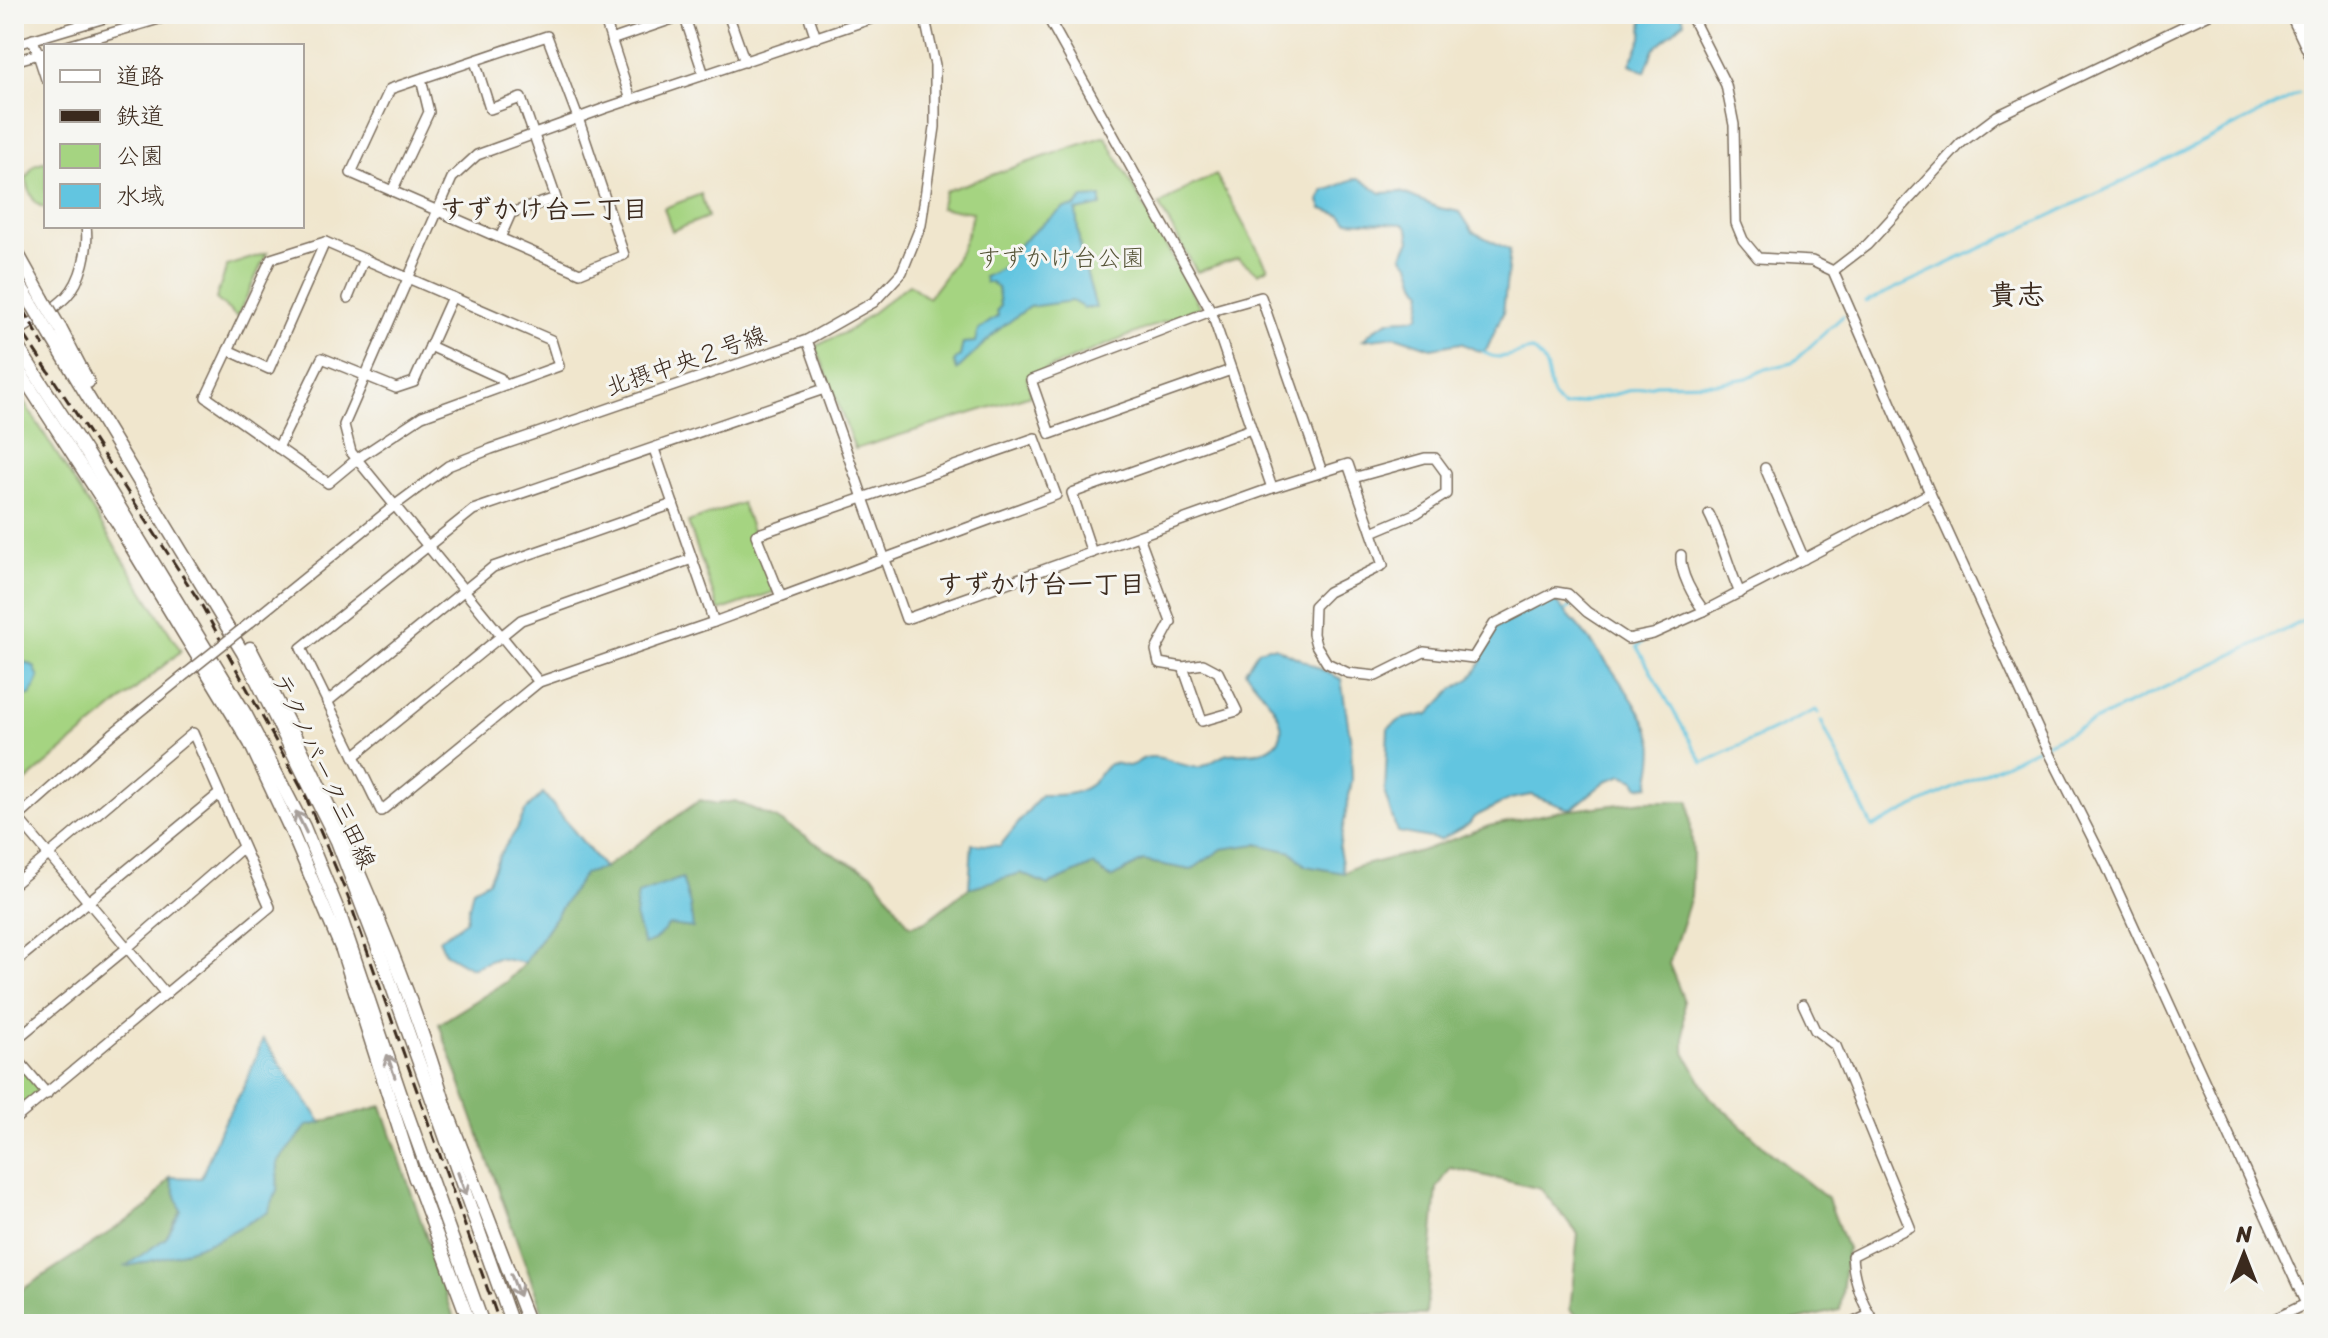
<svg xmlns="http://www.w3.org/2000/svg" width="2328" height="1338" font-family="Sriracha,'Klee One',sans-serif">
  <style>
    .green { fill: #a5d481; stroke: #707f50; stroke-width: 2 }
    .forest { fill: #84b66f; stroke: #607046; stroke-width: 2 }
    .water { fill: #62c5e0; stroke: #4e787f; stroke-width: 2 }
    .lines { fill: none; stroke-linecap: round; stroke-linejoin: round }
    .stream { stroke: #62c5e0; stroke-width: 3 }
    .minor-casing { stroke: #7a6c5b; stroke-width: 12 }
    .major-casing { stroke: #7a6c5b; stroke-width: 15 }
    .minor { stroke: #fff; stroke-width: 9 }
    .major { stroke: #fff; stroke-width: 12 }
    .rail { stroke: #3b2a1e; stroke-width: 3; stroke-dasharray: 12 6; stroke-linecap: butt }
    .minor-bridge-casing { stroke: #7a6c5b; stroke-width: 12; stroke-linecap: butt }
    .major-bridge-casing { stroke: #7a6c5b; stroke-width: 15; stroke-linecap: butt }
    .minor-bridge { stroke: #fff; stroke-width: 9 }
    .major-bridge { stroke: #fff; stroke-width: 12 }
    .oneway { stroke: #a79f9a }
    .labels { text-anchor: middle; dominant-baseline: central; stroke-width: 6; stroke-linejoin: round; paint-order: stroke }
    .park-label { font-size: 24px; fill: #565437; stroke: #f6f6f2 }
    .street-label { font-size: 24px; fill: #3b2a1e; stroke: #f6f6f2 }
    .neighbourhood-label { font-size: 26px; font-weight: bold; fill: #3b2a1e; stroke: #f6f6f2 }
    .quarter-label { font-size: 28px; font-weight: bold; fill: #3b2a1e; stroke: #f6f6f2 }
  </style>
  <rect width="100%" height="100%" fill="#f6f6f2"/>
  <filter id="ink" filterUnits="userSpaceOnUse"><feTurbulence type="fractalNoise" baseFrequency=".0125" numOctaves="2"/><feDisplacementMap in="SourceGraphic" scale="16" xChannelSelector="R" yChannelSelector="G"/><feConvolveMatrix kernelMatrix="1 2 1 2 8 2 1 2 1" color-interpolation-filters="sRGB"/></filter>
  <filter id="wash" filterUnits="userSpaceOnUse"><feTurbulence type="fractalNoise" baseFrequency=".006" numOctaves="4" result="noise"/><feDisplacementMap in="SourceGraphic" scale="32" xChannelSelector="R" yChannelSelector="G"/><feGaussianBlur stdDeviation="1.8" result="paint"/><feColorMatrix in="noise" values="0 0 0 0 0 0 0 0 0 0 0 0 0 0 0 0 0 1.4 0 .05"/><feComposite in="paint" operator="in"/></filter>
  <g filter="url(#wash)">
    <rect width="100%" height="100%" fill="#f0e6cd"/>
    <g class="green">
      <path d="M1105,136L1200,307L1027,377L1031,395L855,449L816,346L850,330L909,284L928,298C953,267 964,251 973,212L940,208L945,191Z"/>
      <path d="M46,161V208C31,205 30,191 26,178L34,165Z"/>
      <path d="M1216,175L1268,268L1258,273L1238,258L1197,272L1159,205L1193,185Z"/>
      <path d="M701,194L708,217L672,231L664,208Z"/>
      <path d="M267,253L237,317L216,299L227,266Z"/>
      <path d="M14,386L181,651L14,791Z"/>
      <path d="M742,503L774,592L719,611L688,522Z"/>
      <path d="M14,1057L43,1091L14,1116Z"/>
    </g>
    <g class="forest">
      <path d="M700,800L717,804L735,801L777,819L843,860L872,873L910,926L926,921L969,888L1021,873L1048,885L1093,865L1111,878L1143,861L1191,870C1201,864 1212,853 1222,849C1263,834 1307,858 1344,873L1352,868L1421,851L1489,826L1555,812L1645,801H1689L1693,854L1691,897L1669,964L1684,1001V1051L1710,1097L1771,1153L1828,1199L1847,1249L1840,1310L1781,1324H1634L1624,1318L1610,1324H1586L1570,1310L1578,1234L1541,1189L1451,1168L1437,1188L1426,1315H1315L1307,1324H547L439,1024L506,982L524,964L584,873L604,868Z"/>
      <path d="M382,1106L456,1324H14V1295L148,1207L170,1177L181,1211L166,1238L127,1266L277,1191L278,1162L307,1126Z"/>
    </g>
    <g class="water">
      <path d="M1643,14H1682L1684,22L1653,50L1645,72L1630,64L1642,38Z"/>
      <path d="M1360,179L1381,193L1401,192L1439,208L1460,212L1473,232L1510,250L1503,313L1487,349L1480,352L1461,343L1431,348L1395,336L1363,340C1370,332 1382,323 1392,320C1402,318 1410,321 1419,316L1423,291C1413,283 1415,274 1410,264C1407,261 1404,258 1402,255L1410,241L1408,229L1403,224L1347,221L1341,215L1322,209L1319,201L1324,190C1339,189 1345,178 1360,179Z"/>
      <path d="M1101,197V206L1076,211L1080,249L1096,308H1084L1072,301L1029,307L997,331L957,370L954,362L960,356L963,343L975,342L978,330L998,316L997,310L1000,307L998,288L991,282L986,283L984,277L1001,269L1022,242L1040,226L1064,208L1075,207L1083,198Z"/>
      <path d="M1554,601C1579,621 1647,712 1653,742C1656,755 1651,772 1649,786L1639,787L1635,780L1623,775L1606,781L1573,808H1566L1531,795L1510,799L1474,817L1469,824L1440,840L1397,832L1385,794L1388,728L1402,719L1429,714L1452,690L1471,678L1482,662L1478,654L1495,628L1546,602Z"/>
      <path d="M1268,647H1275L1341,679L1351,743L1352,780L1339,849L1344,873L1306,866L1292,852L1257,844L1222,849L1191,870L1143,861L1111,878L1093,865L1048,885L1021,873L969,888L972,844L1000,846L1041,795C1061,795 1078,796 1094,782C1099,776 1103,767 1110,764C1117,762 1122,766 1128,766C1135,765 1139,760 1145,758C1163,753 1182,769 1200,767C1210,765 1219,756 1228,754C1240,752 1253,755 1265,750C1306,732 1260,692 1245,671L1258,650Z"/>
      <path d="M14,658L34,666L39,678L31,695L14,697Z"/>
      <path d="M543,793L604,868L584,874L524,963L497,958L471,968L445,953L439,939L466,921L473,889L488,881L500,854L517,829L525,811Z"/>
      <path d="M682,878L690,905L693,928L669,925L654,941L644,945L635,916L638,894Z"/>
      <path d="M263,1039L322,1123L307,1126L278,1162L277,1191L268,1212L218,1239L175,1255L124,1267L166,1238L181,1211L170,1177L201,1178L221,1127L244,1087Z"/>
    </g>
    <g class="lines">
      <g class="stream">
        <path d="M1866,302L2109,188L2299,94"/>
        <path d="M1483,351C1497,364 1516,352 1532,350C1558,367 1540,392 1564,407L1656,384L1718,383L1747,378L1766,369L1792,363L1843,316"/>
        <path d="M1566,610L1572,606"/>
        <path d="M1643,641L1637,647L1703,763L1816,710L1818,713"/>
        <path d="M1821,721L1872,827L2314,616"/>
      </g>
    </g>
  </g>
  <g filter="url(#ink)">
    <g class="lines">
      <g class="minor-casing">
        <g id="minor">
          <path d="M603,14L631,100"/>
          <path d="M728,14L745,62"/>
          <path d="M808,14L816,38"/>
          <path d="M1046,14L1211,311L1272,488"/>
          <path d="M1690,14L1726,85L1734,125L1736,223L1743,240L1758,258L1812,261L1833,271L1930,493L2043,740L2105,863L2306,1304"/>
          <path d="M547,36L578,118L624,255L580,273L351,173L390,89Z"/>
          <path d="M33,39L46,79"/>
          <path d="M611,40L684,15L704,75"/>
          <path d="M14,45L118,14"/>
          <path d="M67,46L176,14"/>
          <path d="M14,61L46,52"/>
          <path d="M475,61L490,109L521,98L556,198L511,213L500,238"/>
          <path d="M392,191L429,112L421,79"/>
          <path d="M325,242L551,340L559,366L422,416L357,459L328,483L206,397L271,259Z"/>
          <path d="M1833,271L1867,245L1961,143L1997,116L2209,14"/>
          <path d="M348,298L364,259"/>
          <path d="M14,334C31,323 51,312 66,297C82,281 89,248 86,226"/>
          <path d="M807,340L906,619L1272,488L1348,464L1383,565L1328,592L1314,606L1313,634L1316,645L1327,663L1348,673L1376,676L1424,652L1473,658L1494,624L1556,592L1568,594L1587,612L1628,639L1653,634L1704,611L1930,493"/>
          <path d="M430,346L500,378L505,385"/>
          <path d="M228,350L269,369L325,242"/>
          <path d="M1231,370L1050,434L1031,380L1211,311L1261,297L1322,472"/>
          <path d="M278,448L322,358L396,388L414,382L452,297"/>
          <path d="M654,449L714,622"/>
          <path d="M1765,468L1804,559"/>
          <path d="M1353,478L1425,458H1435L1446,473V494L1417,513L1372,532"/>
          <path d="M1709,514C1722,539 1728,567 1740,593"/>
          <path d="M1139,536L1171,622L1156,650L1159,663L1183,667L1203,664L1218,672L1237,711L1202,721L1183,667"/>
          <path d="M1092,553L1072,493L1251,429"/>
          <path d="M1681,555C1679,572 1694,598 1704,611"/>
          <path d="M781,597L756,535L1035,438L1056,495L714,622L539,682L381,811L301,648L473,510L824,389"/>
          <path d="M257,617L394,506L448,466L491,449L807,340L874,302L902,272L921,225L935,127V65L924,14"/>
          <path d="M539,682L351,452L344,425L452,178L477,155L603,109L885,14"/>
          <path d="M327,702L493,567L673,504"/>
          <path d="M354,756L521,620L692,559"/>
          <path d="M17,817L166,994"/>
          <path d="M16,819L112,734L187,673"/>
          <path d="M14,884L193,733L270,907L14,1120"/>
          <path d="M14,963L219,794"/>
          <path d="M1803,1004L1815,1030L1836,1046L1910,1227L1852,1256C1853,1277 1863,1308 1876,1324"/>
          <path d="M14,1041L127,948L242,848"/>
          <path d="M14,1055L47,1094"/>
          <path d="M1850,1324L1869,1315"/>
          <path d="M2264,1324L2314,1300"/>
        </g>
      </g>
      <g class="major-casing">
        <g id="major">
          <path d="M2292,14L2314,61"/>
          <path d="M14,247L43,299"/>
          <path d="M14,275L33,306"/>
          <path d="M60,328L88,382"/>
          <path d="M51,336L243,653L337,841L380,953L512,1324"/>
          <path d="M14,341L86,452L246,715L304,827L340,915L406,1110L483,1324"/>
          <path d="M14,363L124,533"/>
          <path d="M121,530L250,743L293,835L342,950L415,1179"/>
          <path d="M250,648C328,797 398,947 446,1108"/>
          <path d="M444,1103L529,1324"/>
          <path d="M414,1174L470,1324"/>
        </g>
      </g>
      <use href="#minor" class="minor"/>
      <use href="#major" class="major"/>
      <g class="rail">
        <path d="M14,292L44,346"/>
        <path d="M14,319L201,604L305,795L348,897L500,1324"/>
      </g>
      <g class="minor-bridge-casing">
        <path id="minor-bridge" d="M187,673L257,617"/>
      </g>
      <g class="major-bridge-casing">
        <g id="major-bridge">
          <path d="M43,299L60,328"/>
          <path d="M33,306L51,336"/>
        </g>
      </g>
      <use href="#minor-bridge" class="minor-bridge"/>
      <use href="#major-bridge" class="major-bridge"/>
    </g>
    <defs><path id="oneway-shaft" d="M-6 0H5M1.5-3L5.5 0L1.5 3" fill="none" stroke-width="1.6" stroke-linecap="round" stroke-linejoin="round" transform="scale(2)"/></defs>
    <g class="oneway">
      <use href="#oneway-shaft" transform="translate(301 822) rotate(-116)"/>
      <use href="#oneway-shaft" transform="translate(391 1066) rotate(-109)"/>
      <use href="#oneway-shaft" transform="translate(462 1184) rotate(70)"/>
      <use href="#oneway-shaft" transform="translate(515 1285) rotate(69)"/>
    </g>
  </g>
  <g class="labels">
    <g class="park-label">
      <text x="1061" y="258">すずかけ台公園</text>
    </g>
    <g class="street-label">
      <text transform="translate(686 361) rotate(-19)">北摂中央２号線</text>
      <text transform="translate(324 771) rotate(65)">テクノパーク三田線</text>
    </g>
    <g class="neighbourhood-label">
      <text x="544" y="209">すずかけ台二丁目</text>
      <text x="1041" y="584">すずかけ台一丁目</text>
    </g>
    <g class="quarter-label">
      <text x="2017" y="294">貴志</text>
    </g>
  </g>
  <rect width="2328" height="1338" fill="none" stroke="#f6f6f2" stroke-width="48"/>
  <rect x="44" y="44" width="260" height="184" fill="#f6f6f2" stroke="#aba49d" stroke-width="2"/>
  <rect x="60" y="70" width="40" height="12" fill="#ffffff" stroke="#aba49d" stroke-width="2"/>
  <text x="116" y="84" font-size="24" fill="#3b2a1e">道路</text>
  <rect x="60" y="110" width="40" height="12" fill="#3b2a1e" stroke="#aba49d" stroke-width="2"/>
  <text x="116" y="124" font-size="24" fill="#3b2a1e">鉄道</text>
  <rect x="60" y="144" width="40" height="24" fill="#a5d481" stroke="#aba49d" stroke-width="2"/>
  <text x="116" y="164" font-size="24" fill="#3b2a1e">公園</text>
  <rect x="60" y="184" width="40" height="24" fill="#62c5e0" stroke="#aba49d" stroke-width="2"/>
  <text x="116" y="204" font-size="24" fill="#3b2a1e">水域</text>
  <g transform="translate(2244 1254)" stroke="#f6f6f2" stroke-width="6" paint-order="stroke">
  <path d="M0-6L14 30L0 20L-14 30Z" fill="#3b2a1e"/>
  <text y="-12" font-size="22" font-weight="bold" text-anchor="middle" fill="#3b2a1e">N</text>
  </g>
</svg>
